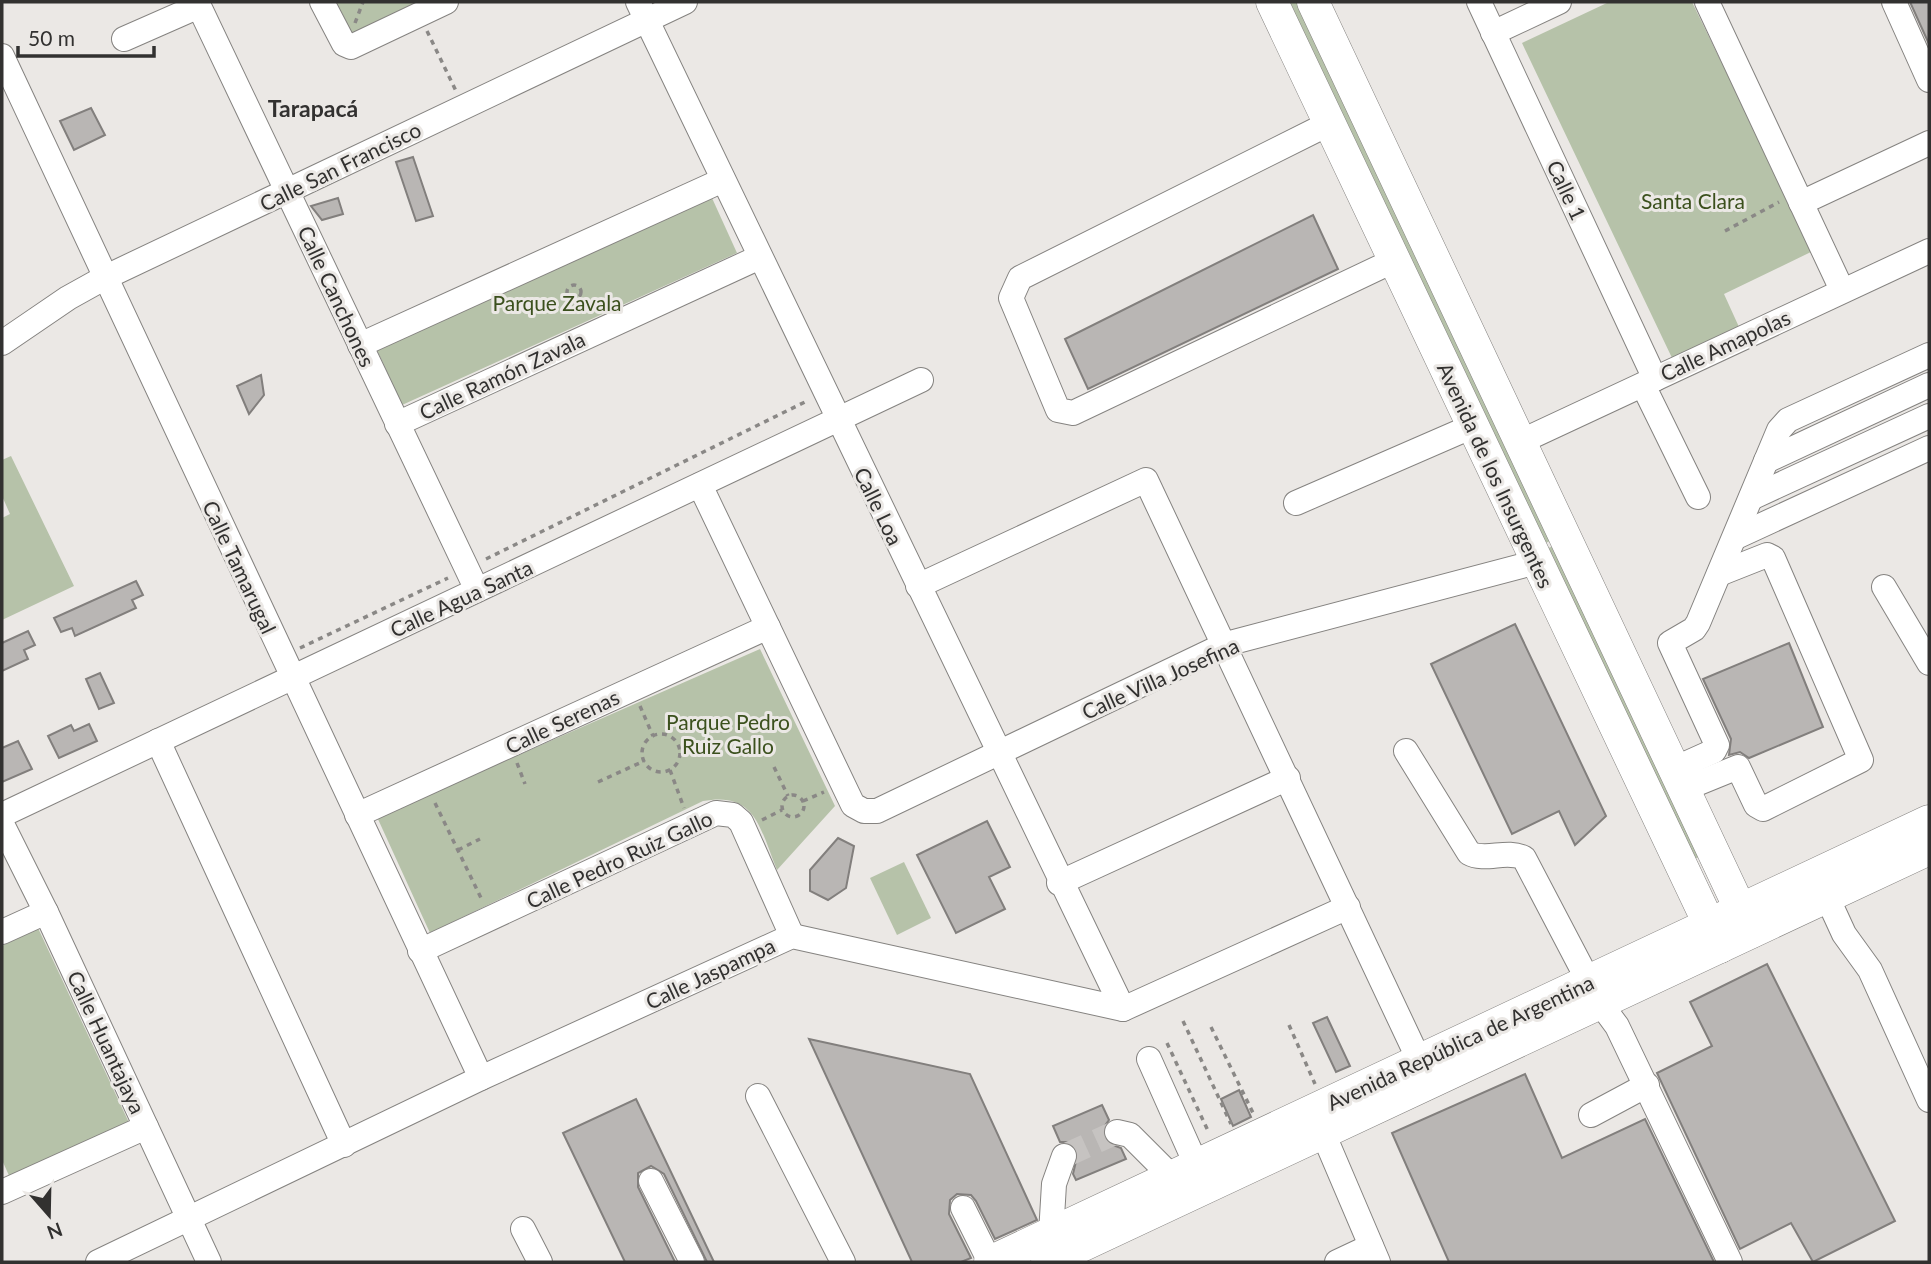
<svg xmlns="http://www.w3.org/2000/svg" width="1931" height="1264" font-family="Lato,sans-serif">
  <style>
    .green { fill: #b6c2a9 }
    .building { fill: #b9b6b4; stroke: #827f7d; stroke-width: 2 }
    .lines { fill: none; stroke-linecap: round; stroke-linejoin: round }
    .minor-tunnel { stroke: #c6c3c1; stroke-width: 24; stroke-dasharray: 24 12; stroke-linecap: butt }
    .minor-casing { stroke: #858380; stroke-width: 26 }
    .major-casing { stroke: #858380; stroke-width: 33 }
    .path { stroke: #8a8886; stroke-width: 3.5; stroke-dasharray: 5 5; stroke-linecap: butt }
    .minor { stroke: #fff; stroke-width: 24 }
    .major { stroke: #fff; stroke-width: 32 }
    .labels { text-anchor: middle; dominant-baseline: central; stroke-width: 6; stroke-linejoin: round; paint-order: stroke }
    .street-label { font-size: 21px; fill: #323130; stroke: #ebe8e5 }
    .park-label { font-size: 21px; fill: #3b501d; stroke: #ebe8e5 }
    .neighbourhood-label { font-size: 23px; font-weight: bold; fill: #323130; stroke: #ebe8e5 }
  </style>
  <rect width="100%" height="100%" fill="#ebe8e5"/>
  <g class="green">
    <path d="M330,2H433L353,40Z"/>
    <path d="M1283,2H1299L1553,540L1540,545Z"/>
    <path d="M1609,2H1692L1813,251L1724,294L1739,327L1673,360L1522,43Z"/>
    <path d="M712,198L737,253L402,405L377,350Z"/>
    <path d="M11,456L74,586L2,620V518L10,514L2,496V460Z"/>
    <path d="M1555,546L1703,856L1690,860L1544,549Z"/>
    <path d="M760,649L835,806L777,870C760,829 756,791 703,801L430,933L377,817Z"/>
    <path d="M904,862L931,918L897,935L870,878Z"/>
    <path d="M38,928L131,1127L11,1180L2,1160V946Z"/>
  </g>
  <g class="building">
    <path d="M1910,2H1929V44Z"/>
    <path d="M91,108L105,135L74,150L60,121Z"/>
    <path d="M413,157L433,216L416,221L396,162Z"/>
    <path d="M338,198L343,214L322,220L311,206Z"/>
    <path d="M1313,215L1338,269L1088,389L1065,339Z"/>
    <path d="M261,375L264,395L249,414L237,386Z"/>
    <path d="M136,581L143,595L132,600L136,608L75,636L72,628L61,632L54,618Z"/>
    <path d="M1515,624L1606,816L1575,845L1559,811L1512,834L1431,664Z"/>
    <path d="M28,631L35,645L24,650L28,659L2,671V643Z"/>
    <path d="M1789,643L1823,727L1749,758L1740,752L1729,755L1731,739L1703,679Z"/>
    <path d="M100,673L114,703L99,709L86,679Z"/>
    <path d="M89,724L97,741L59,758L48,736L71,725L74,731Z"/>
    <path d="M18,741L32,769L2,782V748Z"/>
    <path d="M987,821L1010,867L989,877L1005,909L956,933L917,855Z"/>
    <path d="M838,838L854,846L846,888L828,900L810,891V870Z"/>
    <path d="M1767,964L1895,1221L1813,1262L1791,1223L1740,1249L1657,1073L1712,1046L1690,1002Z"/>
    <path d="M1327,1017L1350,1066L1336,1072L1313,1023Z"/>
    <path d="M809,1039L970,1074L1037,1220L995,1239L976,1201L971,1195L957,1194L950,1200L949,1214L971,1258L961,1262H912Z"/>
    <path d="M1525,1074L1562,1158L1645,1119L1714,1262H1449L1392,1133Z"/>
    <path d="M1239,1090L1251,1117L1233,1126L1221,1099Z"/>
    <path d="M636,1099L714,1262H707L664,1174L651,1166L638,1173V1187L675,1262H625L563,1133Z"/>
    <path d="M1102,1105L1109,1120L1103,1128V1137L1107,1143L1121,1148L1126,1159L1076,1180L1073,1174L1078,1153L1070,1142H1060L1053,1126Z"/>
  </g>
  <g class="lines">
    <path class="minor-tunnel" d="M1064,1156L1117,1132"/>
    <g class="minor-casing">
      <g id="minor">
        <path d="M197,2L477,590"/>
        <path d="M322,2L344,44L351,47L446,2"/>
        <path d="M638,2L1123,1009"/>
        <path d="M1479,2L1655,379"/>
        <path d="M1707,2L1842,290"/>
        <path d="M1894,2L1929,80"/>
        <path d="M1493,33L1559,2"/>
        <path d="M124,39L199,6"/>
        <path d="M2,56L481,1078"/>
        <path d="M1330,123L1020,278L1011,298L1058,410L1073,413L1395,260"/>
        <path d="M1801,203L1929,143"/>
        <path d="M2,343L68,298L104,278L685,2"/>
        <path d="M360,345L723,180"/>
        <path d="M1643,385L1698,497"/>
        <path d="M397,424L760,257"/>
        <path d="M1522,441L1929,251"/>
        <path d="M1766,461L1929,385"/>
        <path d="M700,485L853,805L864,811H877L1226,644L1537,562"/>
        <path d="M1751,498L1929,416"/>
        <path d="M1296,503L1473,426"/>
        <path d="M1736,537L1929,448"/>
        <path d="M918,586L1146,480L1427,1077"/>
        <path d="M1884,587L1929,663"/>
        <path d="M158,741L344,1145"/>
        <path d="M1406,751L1469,853C1485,862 1507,849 1524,858L1600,1003L1617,1026L1730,1262"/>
        <path d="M1674,769L1714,751L1717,745L1670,643L1694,629L1698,623L1779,430L1788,420L1929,355"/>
        <path d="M1684,789L1738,767L1756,805L1763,809L1861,760L1773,558L1767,555L1719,574"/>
        <path d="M2,815L921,380"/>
        <path d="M357,815L768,627"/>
        <path d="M2,824L46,912L209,1262"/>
        <path d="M1059,883L1288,778"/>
        <path d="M1827,897L1844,934L1870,970L1929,1100"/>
        <path d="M2,932L46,912"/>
        <path d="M420,951L716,813L733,815L741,822L792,936"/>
        <path d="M1149,1059L1203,1180"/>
        <path d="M758,1096L843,1262"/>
        <path d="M1591,1115L1647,1085"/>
        <path d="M1117,1132L1130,1135L1172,1177"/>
        <path d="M1323,1133L1378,1262"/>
        <path d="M651,1181L692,1262"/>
        <path d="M2,1192L146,1127"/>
        <path d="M963,1208L990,1262"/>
        <path d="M523,1229L540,1262"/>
        <path d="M1051,1234L1054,1184L1064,1156"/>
        <path d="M98,1262L481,1078L792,936L1123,1009L1348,907"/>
        <path d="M1337,1262L1371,1246"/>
      </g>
    </g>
    <g class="major-casing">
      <g id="major">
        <path d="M1272,2L1720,947"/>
        <path d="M1313,2L1751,932"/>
        <path d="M990,1262L1929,821"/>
        <path d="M1047,1262L1929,849"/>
      </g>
    </g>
    <g class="path">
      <path d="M355,23L363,2"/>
      <path d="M427,31L456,91"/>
      <path d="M1725,231L1779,202"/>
      <circle cx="574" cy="292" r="7"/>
      <path d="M486,559L809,400"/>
      <path d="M300,648L448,578"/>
      <path d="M640,706L653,736"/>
      <circle cx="661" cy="753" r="19"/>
      <path d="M517,763L525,784"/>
      <path d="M774,767L788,796"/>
      <path d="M670,770L684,808"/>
      <path d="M598,782L644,761"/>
      <circle cx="793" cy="806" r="11"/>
      <path d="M803,801L824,792"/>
      <path d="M435,803L482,900"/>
      <path d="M762,820L782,810"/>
      <path d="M458,850L480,839"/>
      <path d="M1183,1021L1231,1124"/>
      <path d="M1289,1025L1315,1084"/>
      <path d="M1211,1027L1253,1113"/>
      <path d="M1167,1043L1209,1133"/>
    </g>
    <use href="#minor" class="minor"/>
    <use href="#major" class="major"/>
  </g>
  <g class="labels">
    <g class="street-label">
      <text transform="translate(340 166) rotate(-26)">Calle San Francisco</text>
      <text transform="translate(1567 190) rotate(65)">Calle 1</text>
      <text transform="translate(337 296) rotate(65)">Calle Canchones</text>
      <text transform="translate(1725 345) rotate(-25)">Calle Amapolas</text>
      <text transform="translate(502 375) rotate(-25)">Calle Ramón Zavala</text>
      <text transform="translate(1496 475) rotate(65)">Avenida de los Insurgentes</text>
      <text transform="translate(879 506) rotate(64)">Calle Loa</text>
      <text transform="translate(240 567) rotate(65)">Calle Tamarugal</text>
      <text transform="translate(461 598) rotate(-25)">Calle Agua Santa</text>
      <text transform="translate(1160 678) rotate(-24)">Calle Villa Josefina</text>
      <text transform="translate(562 721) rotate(-25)">Calle Serenas</text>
      <text transform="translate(619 859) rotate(-25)">Calle Pedro Ruiz Gallo</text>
      <text transform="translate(710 973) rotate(-25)">Calle Jaspampa</text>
      <text transform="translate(107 1042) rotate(65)">Calle Huantajaya</text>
      <text transform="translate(1460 1042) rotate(-25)">Avenida República de Argentina</text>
    </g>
    <g class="park-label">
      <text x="1693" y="200">Santa Clara</text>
      <text x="557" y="302">Parque Zavala</text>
      <text x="728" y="721">Parque Pedro<tspan x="728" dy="24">Ruiz Gallo</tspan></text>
    </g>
    <g class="neighbourhood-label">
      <text x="313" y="108">Tarapacá</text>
    </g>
  </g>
  <rect width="1931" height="1264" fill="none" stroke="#323130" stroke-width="7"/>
  <g transform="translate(49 1215) rotate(160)" stroke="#ebe8e5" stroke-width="5" paint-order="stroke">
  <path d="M0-5L12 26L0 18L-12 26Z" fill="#323130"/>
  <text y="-10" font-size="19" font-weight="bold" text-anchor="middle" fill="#323130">N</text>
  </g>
  <path d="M18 46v10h136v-10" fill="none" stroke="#323130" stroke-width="3.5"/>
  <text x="28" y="46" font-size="21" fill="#323130" stroke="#ebe8e5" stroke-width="5" paint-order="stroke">50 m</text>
</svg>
